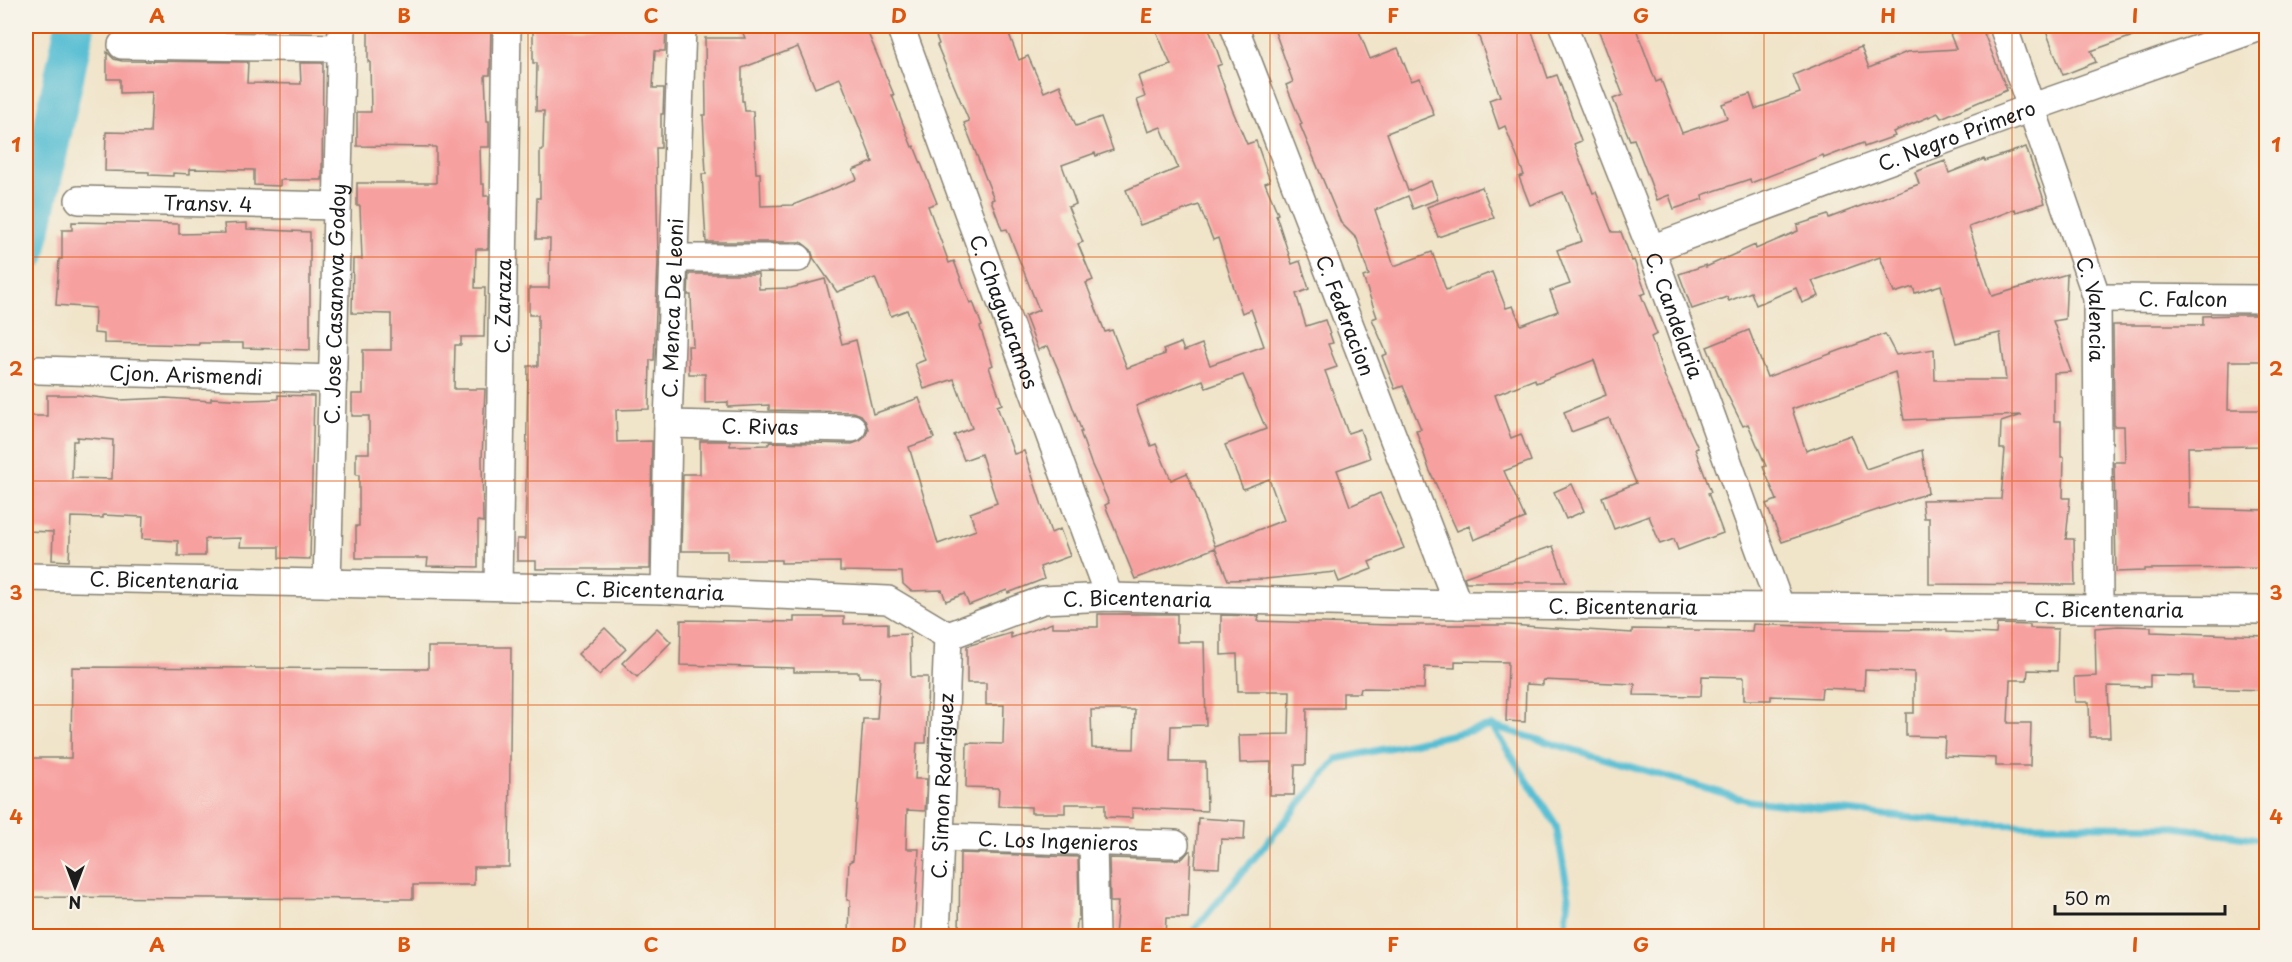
<svg xmlns="http://www.w3.org/2000/svg" width="2292" height="962" font-family="'Playpen Sans',sans-serif">
  <style>
    .lines { fill: none; stroke-linecap: round; stroke-linejoin: round }
    .stream { stroke: #56bed3; stroke-width: 7 }
    .river { stroke: #56bed3; stroke-width: 40 }
    .building { fill: #f7a0a0; fill-rule: evenodd }
    .minor-casing { stroke: #868072; stroke-width: 30 }
    .minor { stroke: #fff; stroke-width: 27 }
    .grid { fill: none; stroke: #de560d; stroke-width: 1.5; stroke-opacity: 0.55 }
    .labels { text-anchor: middle; dominant-baseline: central; stroke-width: 4.5; stroke-linejoin: round; paint-order: stroke }
    .street-label { font-size: 20px; fill: #1c1c1c; stroke: #f7f3e8 }
    .neatline { fill: none; stroke: #de560d; stroke-width: 2 }
    .grid-label { font-size: 20px; text-anchor: middle; font-weight: bold; fill: #de560d }
  </style>
  <rect width="100%" height="100%" fill="#f7f3e8"/>
  <filter id="ink" filterUnits="userSpaceOnUse"><feTurbulence type="fractalNoise" baseFrequency=".0167" numOctaves="2"/><feDisplacementMap in="SourceGraphic" scale="12" xChannelSelector="R" yChannelSelector="G"/><feConvolveMatrix kernelMatrix="1 2 1 2 8 2 1 2 1" color-interpolation-filters="sRGB"/></filter>
  <filter id="wash" filterUnits="userSpaceOnUse"><feTurbulence type="fractalNoise" baseFrequency=".008" numOctaves="4" result="noise"/><feDisplacementMap in="SourceGraphic" scale="24" xChannelSelector="R" yChannelSelector="G"/><feGaussianBlur stdDeviation="1.35" result="paint"/><feColorMatrix in="noise" values="0 0 0 0 0 0 0 0 0 0 0 0 0 0 0 0 0 1.4 0 .05"/><feComposite in="paint" operator="in"/></filter>
  <g filter="url(#wash)">
    <rect width="100%" height="100%" fill="#f0e4c9"/>
    <g class="lines">
      <g class="stream">
        <path d="M26,171L43,170"/>
        <path d="M1492,726L1556,825L1569,897L1564,936"/>
        <path d="M1189,936L1337,759L1492,726L1750,801L1971,824L2176,827L2266,840"/>
      </g>
      <path class="river" d="M26,253L75,26"/>
    </g>
    <g id="blocks">
      <g class="building">
        <path d="M368,26H491L490,75H485L487,121H489V147H480L481,184H484V196H489L488,249H476L475,288H485L484,337H461V345H455L454,389H485L482,459L483,522L478,521V567L427,566L428,558H356V526H359V475H356V453H369V416H352V394H363V350H391V314L352,313L353,259H362L360,206H357V183H436V147L357,146V112H371L370,62H368Z"/>
        <path d="M533,26H666L665,51H655L653,88H664L663,114H661V148H656L658,261L654,360H650L649,409L616,410L617,442L652,441L650,569H536V561H517V539H525L528,366H538V315H529V288H549L550,239H536L537,198H540V150H543L544,111H536L537,63H533Z"/>
        <path d="M740,26H865L894,95H892L912,147L914,146L937,203L928,206L949,263L954,261L970,303L973,302L982,326L980,327L993,365L989,367L1002,404L997,406L1014,454L1024,451L1051,533L1060,529L1070,556L1040,567L1044,579L1008,593L1007,590L969,605L964,594L946,601L942,590L911,591L903,584L902,572L840,571V562L781,563V560H727V551H681L683,474H700V441H730V446L768,445L770,442L852,444L860,441L865,437L868,429L865,420L861,415L853,412L769,410V405L728,407V402L705,403V374H689L688,346H693L691,295H688L689,274H758L759,289L791,288L825,279L842,344L856,340L873,414L919,398L934,438L909,447L938,544L976,530L970,513L997,503L981,454L964,460L954,435L972,428L954,379L924,389L915,364L925,360L907,310L891,316L875,278L837,292L814,259L811,250L801,242H706L702,174H706L703,115H706L705,38H745ZM798,47L815,88L840,78L873,162L853,170L857,179L793,205L761,206L760,173H756L753,111H745L744,101H742V68Z"/>
        <path d="M932,26H1006L1019,60L1028,56L1044,92L1060,85L1076,126L1101,117L1113,150L1096,156L1095,153L1062,165L1076,204L1068,207L1083,242L1078,244L1093,280L1086,283L1105,332L1112,330L1127,368L1165,354L1163,350L1181,343L1184,351L1202,344L1210,365L1264,346L1251,309L1242,313L1218,238L1213,240L1199,205L1140,225L1126,190L1178,168L1161,127L1148,132L1137,100L1145,97L1138,76L1171,65L1154,26H1208L1222,64L1217,66L1232,109L1247,144L1256,141L1270,181L1265,183L1278,214L1276,215L1292,264L1300,261L1309,289L1296,294L1306,326L1325,320L1333,343L1328,344L1337,367L1325,371L1348,433L1360,429L1370,458L1337,470L1350,506L1380,493L1404,548L1369,562L1372,569L1339,582L1335,572L1265,579L1228,580L1215,548L1135,579L1105,505L1109,503L1091,463L1080,432H1082L1061,376L1048,346L1038,350L1025,316L1039,310L1007,229L1002,230L991,200L994,199L964,123L969,121L937,45L939,44ZM1243,375L1266,429L1225,445L1243,489L1269,479L1284,520L1215,546L1187,473L1171,480L1156,444L1151,446L1136,406L1203,380L1206,388Z"/>
        <path d="M1273,26H1357L1370,59L1398,48L1411,81L1420,78L1434,115L1387,133L1408,191L1431,181L1438,199L1413,209L1408,196L1375,210L1394,266L1432,252L1446,290L1492,272L1506,308L1513,306L1521,325L1558,311L1550,291L1570,284L1557,250L1582,241L1563,192L1530,205L1519,177L1524,175L1505,126L1499,129L1489,100L1500,96L1475,26H1530L1548,78L1557,75L1581,141L1574,144L1593,193L1596,192L1612,232H1621L1632,261L1634,260L1646,293L1641,295L1657,334L1651,337L1664,375L1698,448L1695,449L1711,492L1708,493L1723,533L1678,550L1674,539L1660,544L1649,516L1614,529L1602,497L1636,483L1609,418L1571,432L1564,412L1606,395L1594,360L1536,383L1535,379L1495,395L1511,438L1521,434L1531,461L1504,471L1525,518L1474,540L1469,526L1457,531L1429,469L1416,430L1421,429L1403,386L1395,389L1382,356L1387,354L1372,319L1377,317L1363,277L1369,275L1357,239L1341,223L1300,125L1302,124L1286,85L1293,82Z"/>
        <path d="M1597,26H1635L1656,82L1661,80L1682,133L1727,118L1722,104L1750,94L1755,109L1800,93L1793,75L1861,47L1869,68L1907,52L1956,49L1950,34L1971,26H1981L2007,90L1941,118L1938,113L1893,132L1895,136L1864,147L1863,143L1824,158L1823,155L1751,183L1750,179L1702,195L1703,199L1674,209L1669,195L1657,200L1634,139L1630,140L1613,99L1623,95Z"/>
        <path d="M2044,26H2154L2155,28L2091,51L2096,62L2063,75Z"/>
        <path d="M107,52L114,59L122,61L248,62L247,83L301,84L300,63H323L322,180H280V186L254,185V170L190,169V174L173,173V176L149,175V172L105,171L106,132L150,133L152,92L120,93V79H107Z"/>
        <path d="M2026,147L2045,203L2016,212L2015,209L1969,227L1992,296L2067,274L2065,319L2053,321L2071,372L2054,373V421H2061V457H2064L2063,498H2070L2066,539H2074L2075,585L1929,584V518H1924L1922,500L2001,499L2005,449H2000L2001,422L2022,415L1904,420L1895,372L1792,409L1806,451L1851,435L1866,469L1922,450L1928,493L1782,542L1766,504L1777,500L1763,467L1766,466L1748,424L1743,426L1723,386L1707,347L1749,330L1767,377L1885,334L1896,355L1934,349L1935,380H2006L2000,333L1956,343L1941,285L1915,293L1913,287L1894,293L1880,257L1812,281L1819,296L1802,303L1796,288L1756,305L1751,292L1729,301L1727,297L1692,309L1679,274L1706,265V267L1755,245L1756,249L1798,231L1797,225L1828,215L1829,218L1919,184L1915,172L1945,161L1949,173L1984,159L1985,161Z"/>
        <path d="M1482,187L1494,218L1438,237L1427,207Z"/>
        <path d="M72,222L179,224V234L225,233L224,224L247,223V229L310,232V350L243,348V343H199V345L104,343V334L94,333L95,308L56,305L59,259H62V230H72Z"/>
        <path d="M2237,315H2266V361H2229L2228,410H2260V446L2188,447L2189,505V508L2266,510L2265,568L2144,569V571L2116,572L2114,462H2125L2124,426H2114L2113,325H2203V316Z"/>
        <path d="M47,395H77L120,400L166,398L211,401V398L249,400L278,399V395L314,396L310,559L279,558V547H240L241,538L205,539V556H178V541L142,539L143,517L103,515V518L71,517L69,561L52,560L53,532L26,531V416H47ZM77,437L113,440L112,479L72,478L73,441H77Z"/>
        <path d="M1572,484L1584,511L1566,519L1554,492Z"/>
        <path d="M1553,546L1566,582H1466L1464,577Z"/>
        <path d="M1098,614H1177V642H1204L1206,725L1171,726L1170,762H1206L1207,811L1132,808V818L1105,817V804H1065V813H1031V807L998,806L999,788L966,787L967,743L1003,744L1004,705H986V683H967V646L1011,633V638L1052,623V627H1098ZM1091,710H1135L1134,749L1092,748Z"/>
        <path d="M1221,615L1259,616L1258,621L1390,625H1509L1632,633V629L1752,631L1753,624L1823,627V629L1947,630V632L1996,634L1997,624L2030,625V628L2058,629L2057,671L2028,670L2027,680H2010L2008,723H2031L2030,766H1996V758L1944,756L1945,737L1906,736V713H1914V672L1865,670L1864,690L1822,688L1821,698L1771,696V700H1744V677L1702,676L1701,696L1634,695L1635,684L1543,680V685L1526,684L1525,722L1506,721L1508,662L1455,661V668L1425,667L1424,689L1361,688L1360,693H1343V708H1307L1306,765H1295L1294,795H1270L1271,762L1240,763L1239,735L1289,734L1290,691H1238L1237,654L1221,655Z"/>
        <path d="M794,617H844V624L888,623V635L910,634L911,677H928L926,743H917L915,779H927L925,811L907,810L906,849H919L914,936H849L850,900H847L849,862L853,860L863,719H877L880,677H859V672H794V668L680,665L681,620L794,622Z"/>
        <path d="M2118,626L2151,627V632L2266,636V690L2193,688V676L2150,675V687L2108,686L2110,737H2090L2089,702H2075L2074,677L2096,676L2095,628Z"/>
        <path d="M605,628L626,649L599,675L578,654Z"/>
        <path d="M657,628L671,642L637,677L622,663Z"/>
        <path d="M428,647H511L509,867H474V885H413V899L26,897V758H71L72,667L428,669Z"/>
        <path d="M1198,818L1245,821L1244,840L1221,839L1219,868L1195,867Z"/>
        <path d="M1189,851H1191L1188,918H1166L1165,936H1115L1118,902H1110L1109,858L1175,860L1183,858Z"/>
        <path d="M960,853L1078,857L1079,920H1077L1076,936H959Z"/>
      </g>
    </g>
  </g>
  <g filter="url(#ink)">
    <use href="#blocks" fill-opacity="0" stroke="#868072" stroke-width="1.5"/>
    <g class="lines">
      <g class="minor-casing">
        <g id="minor">
          <path id="s1" d="M900,26L1109,597"/>
          <path id="s2" d="M1234,26L1458,605"/>
          <path id="s3" d="M1563,26L1651,249L1780,606"/>
          <path id="s4" d="M2003,26L2097,298L2099,608"/>
          <path d="M122,45L342,48"/>
          <path id="s5" d="M79,200L337,206"/>
          <path id="s6" d="M1651,249L2033,107L2263,26"/>
          <path d="M674,258H798"/>
          <path id="s7" d="M2097,298L2266,299"/>
          <path id="s8" d="M39,370L333,379"/>
          <path id="s9" d="M668,424L852,428"/>
          <path id="s10" d="M26,577L665,590L888,600L948,636L1043,600L1109,597L1458,605L2266,610"/>
          <path id="s11" d="M327,583L342,26"/>
          <path id="s12" d="M498,586L507,26"/>
          <path id="s13" d="M665,590L668,424L682,26"/>
          <path id="s14" d="M941,837L1175,844"/>
          <path d="M1093,842L1095,936"/>
          <path id="s15" d="M936,936L948,636"/>
        </g>
      </g>
      <use href="#minor" class="minor"/>
    </g>
  </g>
  <path class="grid" d="M280,26V936M528,26V936M775,26V936M1022,26V936M1270,26V936M1517,26V936M1764,26V936M2012,26V936M26,257H2266M26,481H2266M26,705H2266"/>
  <g class="labels">
    <g class="street-label">
      <text stroke="none"><textPath href="#s6" startOffset="326">C. Negro Primero</textPath></text>
      <text stroke="none"><textPath href="#s5" startOffset="129">Transv. 4</textPath></text>
      <text stroke="none"><textPath href="#s7" startOffset="86">C. Falcon</textPath></text>
      <text stroke="none"><textPath href="#s11" startOffset="279">C. Jose Casanova Godoy</textPath></text>
      <text stroke="none"><textPath href="#s12" startOffset="280">C. Zaraza</textPath></text>
      <text stroke="none"><textPath href="#s13" startOffset="282">C. Menca De Leoni</textPath></text>
      <text stroke="none"><textPath href="#s4" startOffset="298">C. Valencia</textPath></text>
      <text stroke="none"><textPath href="#s1" startOffset="304">C. Chaguaramos</textPath></text>
      <text stroke="none"><textPath href="#s2" startOffset="310">C. Federacion</textPath></text>
      <text stroke="none"><textPath href="#s3" startOffset="310">C. Candelaria</textPath></text>
      <text stroke="none"><textPath href="#s8" startOffset="147">Cjon. Arismendi</textPath></text>
      <text stroke="none"><textPath href="#s9" startOffset="92">C. Rivas</textPath></text>
      <text stroke="none"><textPath href="#s10" startOffset="138">C. Bicentenaria</textPath></text>
      <text stroke="none"><textPath href="#s10" startOffset="624">C. Bicentenaria</textPath></text>
      <text stroke="none"><textPath href="#s10" startOffset="1128">C. Bicentenaria</textPath></text>
      <text stroke="none"><textPath href="#s10" startOffset="1614">C. Bicentenaria</textPath></text>
      <text stroke="none"><textPath href="#s10" startOffset="2100">C. Bicentenaria</textPath></text>
      <text stroke="none"><textPath href="#s15" startOffset="150">C. Simon Rodriguez</textPath></text>
      <text stroke="none"><textPath href="#s14" startOffset="117">C. Los Ingenieros</textPath></text>
    </g>
  </g>
  <rect width="2292" height="962" fill="none" stroke="#f7f3e8" stroke-width="66"/>
  <g transform="translate(75 887) rotate(180)" stroke="#f7f3e8" stroke-width="4.5" paint-order="stroke">
  <path d="M0-4.5L10 22L0 15L-10 22Z" fill="#1c1c1c"/>
  <text y="-9" font-size="16" font-weight="bold" text-anchor="middle" fill="#1c1c1c">N</text>
  </g>
  <path d="M2055 905v9h170v-9" fill="none" stroke="#1c1c1c" stroke-width="3"/>
  <text x="2064" y="905" font-size="18" fill="#1c1c1c" stroke="#f7f3e8" stroke-width="4.5" paint-order="stroke">50 m</text>
  <rect x="33" y="33" width="2226" height="896" class="neatline"/>
  <g class="grid-label">
    <text x="157" y="23">A</text>
    <text x="404" y="23">B</text>
    <text x="651" y="23">C</text>
    <text x="899" y="23">D</text>
    <text x="1146" y="23">E</text>
    <text x="1393" y="23">F</text>
    <text x="1641" y="23">G</text>
    <text x="1888" y="23">H</text>
    <text x="2135" y="23">I</text>
    <text x="16" y="152">1</text>
    <text x="2276" y="152">1</text>
    <text x="16" y="376">2</text>
    <text x="2276" y="376">2</text>
    <text x="16" y="600">3</text>
    <text x="2276" y="600">3</text>
    <text x="16" y="824">4</text>
    <text x="2276" y="824">4</text>
    <text x="157" y="952">A</text>
    <text x="404" y="952">B</text>
    <text x="651" y="952">C</text>
    <text x="899" y="952">D</text>
    <text x="1146" y="952">E</text>
    <text x="1393" y="952">F</text>
    <text x="1641" y="952">G</text>
    <text x="1888" y="952">H</text>
    <text x="2135" y="952">I</text>
  </g>
</svg>
